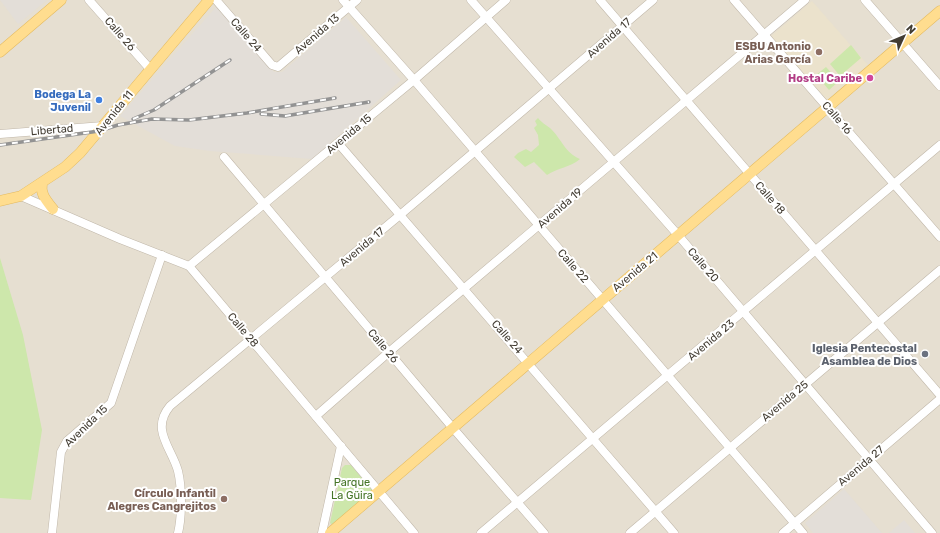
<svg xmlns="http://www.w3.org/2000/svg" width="940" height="533" font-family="Rubik,sans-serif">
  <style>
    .residential { fill: #e6dfd1 }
    .industrial { fill: #e3ded8 }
    .education { fill: #ebe2cc }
    .green { fill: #cde7ab }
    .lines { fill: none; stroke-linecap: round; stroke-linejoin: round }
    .minor-casing { stroke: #c0b7a9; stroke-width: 9 }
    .major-casing { stroke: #e4ba5f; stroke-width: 11 }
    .minor { stroke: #fff; stroke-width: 8 }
    .major { stroke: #ffdd8f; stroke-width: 10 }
    .rail-casing { stroke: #939393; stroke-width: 3.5 }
    .rail { stroke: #fff; stroke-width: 2; stroke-dasharray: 6; stroke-linecap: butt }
    .education-dot { fill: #8d6e63; stroke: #fff; stroke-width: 1.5 }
    .hotel-dot { fill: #d1479c; stroke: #fff; stroke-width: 1.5 }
    .shop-dot { fill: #3f7fe0; stroke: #fff; stroke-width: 1.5 }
    .worship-dot { fill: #6b7280; stroke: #fff; stroke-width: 1.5 }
    .labels { text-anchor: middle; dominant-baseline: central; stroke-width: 4; stroke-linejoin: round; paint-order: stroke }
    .street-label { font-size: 11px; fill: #433d33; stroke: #fff }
    .education-label { font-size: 11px; font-weight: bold; fill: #785e54; stroke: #fff; text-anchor: end }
    .hotel-label { font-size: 11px; font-weight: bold; fill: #b23c85; stroke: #fff; text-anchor: end }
    .shop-label { font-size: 11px; font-weight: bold; fill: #366cbe; stroke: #fff; text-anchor: end }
    .worship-label { font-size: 11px; font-weight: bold; fill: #5b616d; stroke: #fff; text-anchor: end }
    .park-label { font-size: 11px; fill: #467527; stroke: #fff }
  </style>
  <rect width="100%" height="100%" fill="#f2ede3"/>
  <rect class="residential" x="0" y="0" width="940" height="533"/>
  <g class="industrial">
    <path d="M0,0H47L18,24Z"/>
    <path d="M216,7L274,72H282L346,17L401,80L312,159L210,151L175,146L120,116Z"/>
    <path d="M844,489L882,533H813L805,523Z"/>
    <path d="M904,520L915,533H889Z"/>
  </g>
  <path class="education" d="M812,1L868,65L826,101L770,37Z"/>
  <g class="green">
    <path d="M851,45L861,58L840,76L830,64Z"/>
    <path d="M826,67L839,81L829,90L816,75Z"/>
    <path d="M538,118C542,123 545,124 550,128C561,138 565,153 580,159C571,167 557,168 547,175L534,162L525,167L514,157L518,153L526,149L531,152L539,145L538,135L534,128L537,125L535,121Z"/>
    <path d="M0,258L23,335L42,430L31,500L0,498Z"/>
    <path d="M345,465H351L372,490L333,525L330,523L342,468Z"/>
  </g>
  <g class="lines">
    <g class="minor-casing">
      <g id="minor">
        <path d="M89,0L150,69"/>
        <path d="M216,0L272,65L278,67L357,0"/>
        <path d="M343,0L414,80L803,533"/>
        <path d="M471,0L678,235L932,533"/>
        <path d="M600,0L940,395"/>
        <path d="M734,0L940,237"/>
        <path d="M865,0L940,86"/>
        <path d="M0,134L103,126"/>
        <path d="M338,143L674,533"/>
        <path d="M224,157L452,427L544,533"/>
        <path d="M21,196L120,239L189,266L414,533"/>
        <path d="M189,266L414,80L506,0"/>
        <path d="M316,416L389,352L805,0"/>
        <path d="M52,533L61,452L67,441L111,403L162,255"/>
        <path d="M178,533C182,517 182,487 178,471C172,448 150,430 170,406L400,215L653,0"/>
        <path d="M322,533L341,446"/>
        <path d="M481,533L940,145"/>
        <path d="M630,533L940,270"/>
        <path d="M783,533L940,399"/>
      </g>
    </g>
    <g class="major-casing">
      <g id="major">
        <path d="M0,52L61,0"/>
        <path d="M42,183C40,194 46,200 53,209"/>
        <path d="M0,201L21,196L65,167L80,153L209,0"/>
        <path d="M330,533L940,11"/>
      </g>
    </g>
    <use href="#minor" class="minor"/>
    <use href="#major" class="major"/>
    <g class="rail-casing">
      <g id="rail">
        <path d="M261,114L285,116L369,102"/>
        <path d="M133,119L154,110L230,60"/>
        <path d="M0,145L99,131L118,125L152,119L189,120L247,113L335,98"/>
      </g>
    </g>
    <use href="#rail" class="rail"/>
  </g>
  <g class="education-dot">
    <circle cx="819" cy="52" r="4"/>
    <circle cx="224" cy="499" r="4"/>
  </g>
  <circle class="hotel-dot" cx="870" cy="78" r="4"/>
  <circle class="shop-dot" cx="99" cy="100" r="4"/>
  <circle class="worship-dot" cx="925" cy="354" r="4"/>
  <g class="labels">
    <g class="street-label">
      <text transform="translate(120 34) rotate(49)">Calle 26</text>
      <text transform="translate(317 34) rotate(-41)">Avenida 13</text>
      <text transform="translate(246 35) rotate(49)">Calle 24</text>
      <text transform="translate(609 38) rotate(-41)">Avenida 17</text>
      <text transform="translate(114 113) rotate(-51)">Avenida 11</text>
      <text transform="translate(837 118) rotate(49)">Calle 16</text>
      <text transform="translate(52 130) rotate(-5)">Libertad</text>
      <text transform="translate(349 134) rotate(-40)">Avenida 15</text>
      <text transform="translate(770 198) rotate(49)">Calle 18</text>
      <text transform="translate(560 208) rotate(-41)">Avenida 19</text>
      <text transform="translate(362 247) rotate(-40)">Avenida 17</text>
      <text transform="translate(703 265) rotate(49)">Calle 20</text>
      <text transform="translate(573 266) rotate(49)">Calle 22</text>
      <text transform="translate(635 272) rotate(-40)">Avenida 21</text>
      <text transform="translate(243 330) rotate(50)">Calle 28</text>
      <text transform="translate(507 337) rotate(49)">Calle 24</text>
      <text transform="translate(711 340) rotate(-40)">Avenida 23</text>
      <text transform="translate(383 346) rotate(50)">Calle 26</text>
      <text transform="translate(785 401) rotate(-40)">Avenida 25</text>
      <text transform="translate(86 426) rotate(-44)">Avenida 15</text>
      <text transform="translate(861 466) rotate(-40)">Avenida 27</text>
    </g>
    <g class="education-label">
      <text x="811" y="46">ESBU Antonio<tspan x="811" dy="13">Arias García</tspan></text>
      <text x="216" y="493">Círculo Infantil<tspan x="216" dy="13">Alegres Cangrejitos</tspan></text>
    </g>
    <g class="hotel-label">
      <text x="862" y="78">Hostal Caribe</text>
    </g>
    <g class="shop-label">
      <text x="91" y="94">Bodega La<tspan x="91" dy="13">Juvenil</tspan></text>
    </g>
    <g class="worship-label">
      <text x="917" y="348">Iglesia Pentecostal<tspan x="917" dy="13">Asamblea de Dios</tspan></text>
    </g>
    <g class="park-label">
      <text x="352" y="482">Parque<tspan x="352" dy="13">La Güira</tspan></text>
    </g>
  </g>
  <g transform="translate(904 36) rotate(46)" stroke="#ffffff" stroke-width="3" paint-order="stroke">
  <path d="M0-3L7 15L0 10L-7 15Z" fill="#433d33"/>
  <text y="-6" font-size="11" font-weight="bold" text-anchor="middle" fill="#433d33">N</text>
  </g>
</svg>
